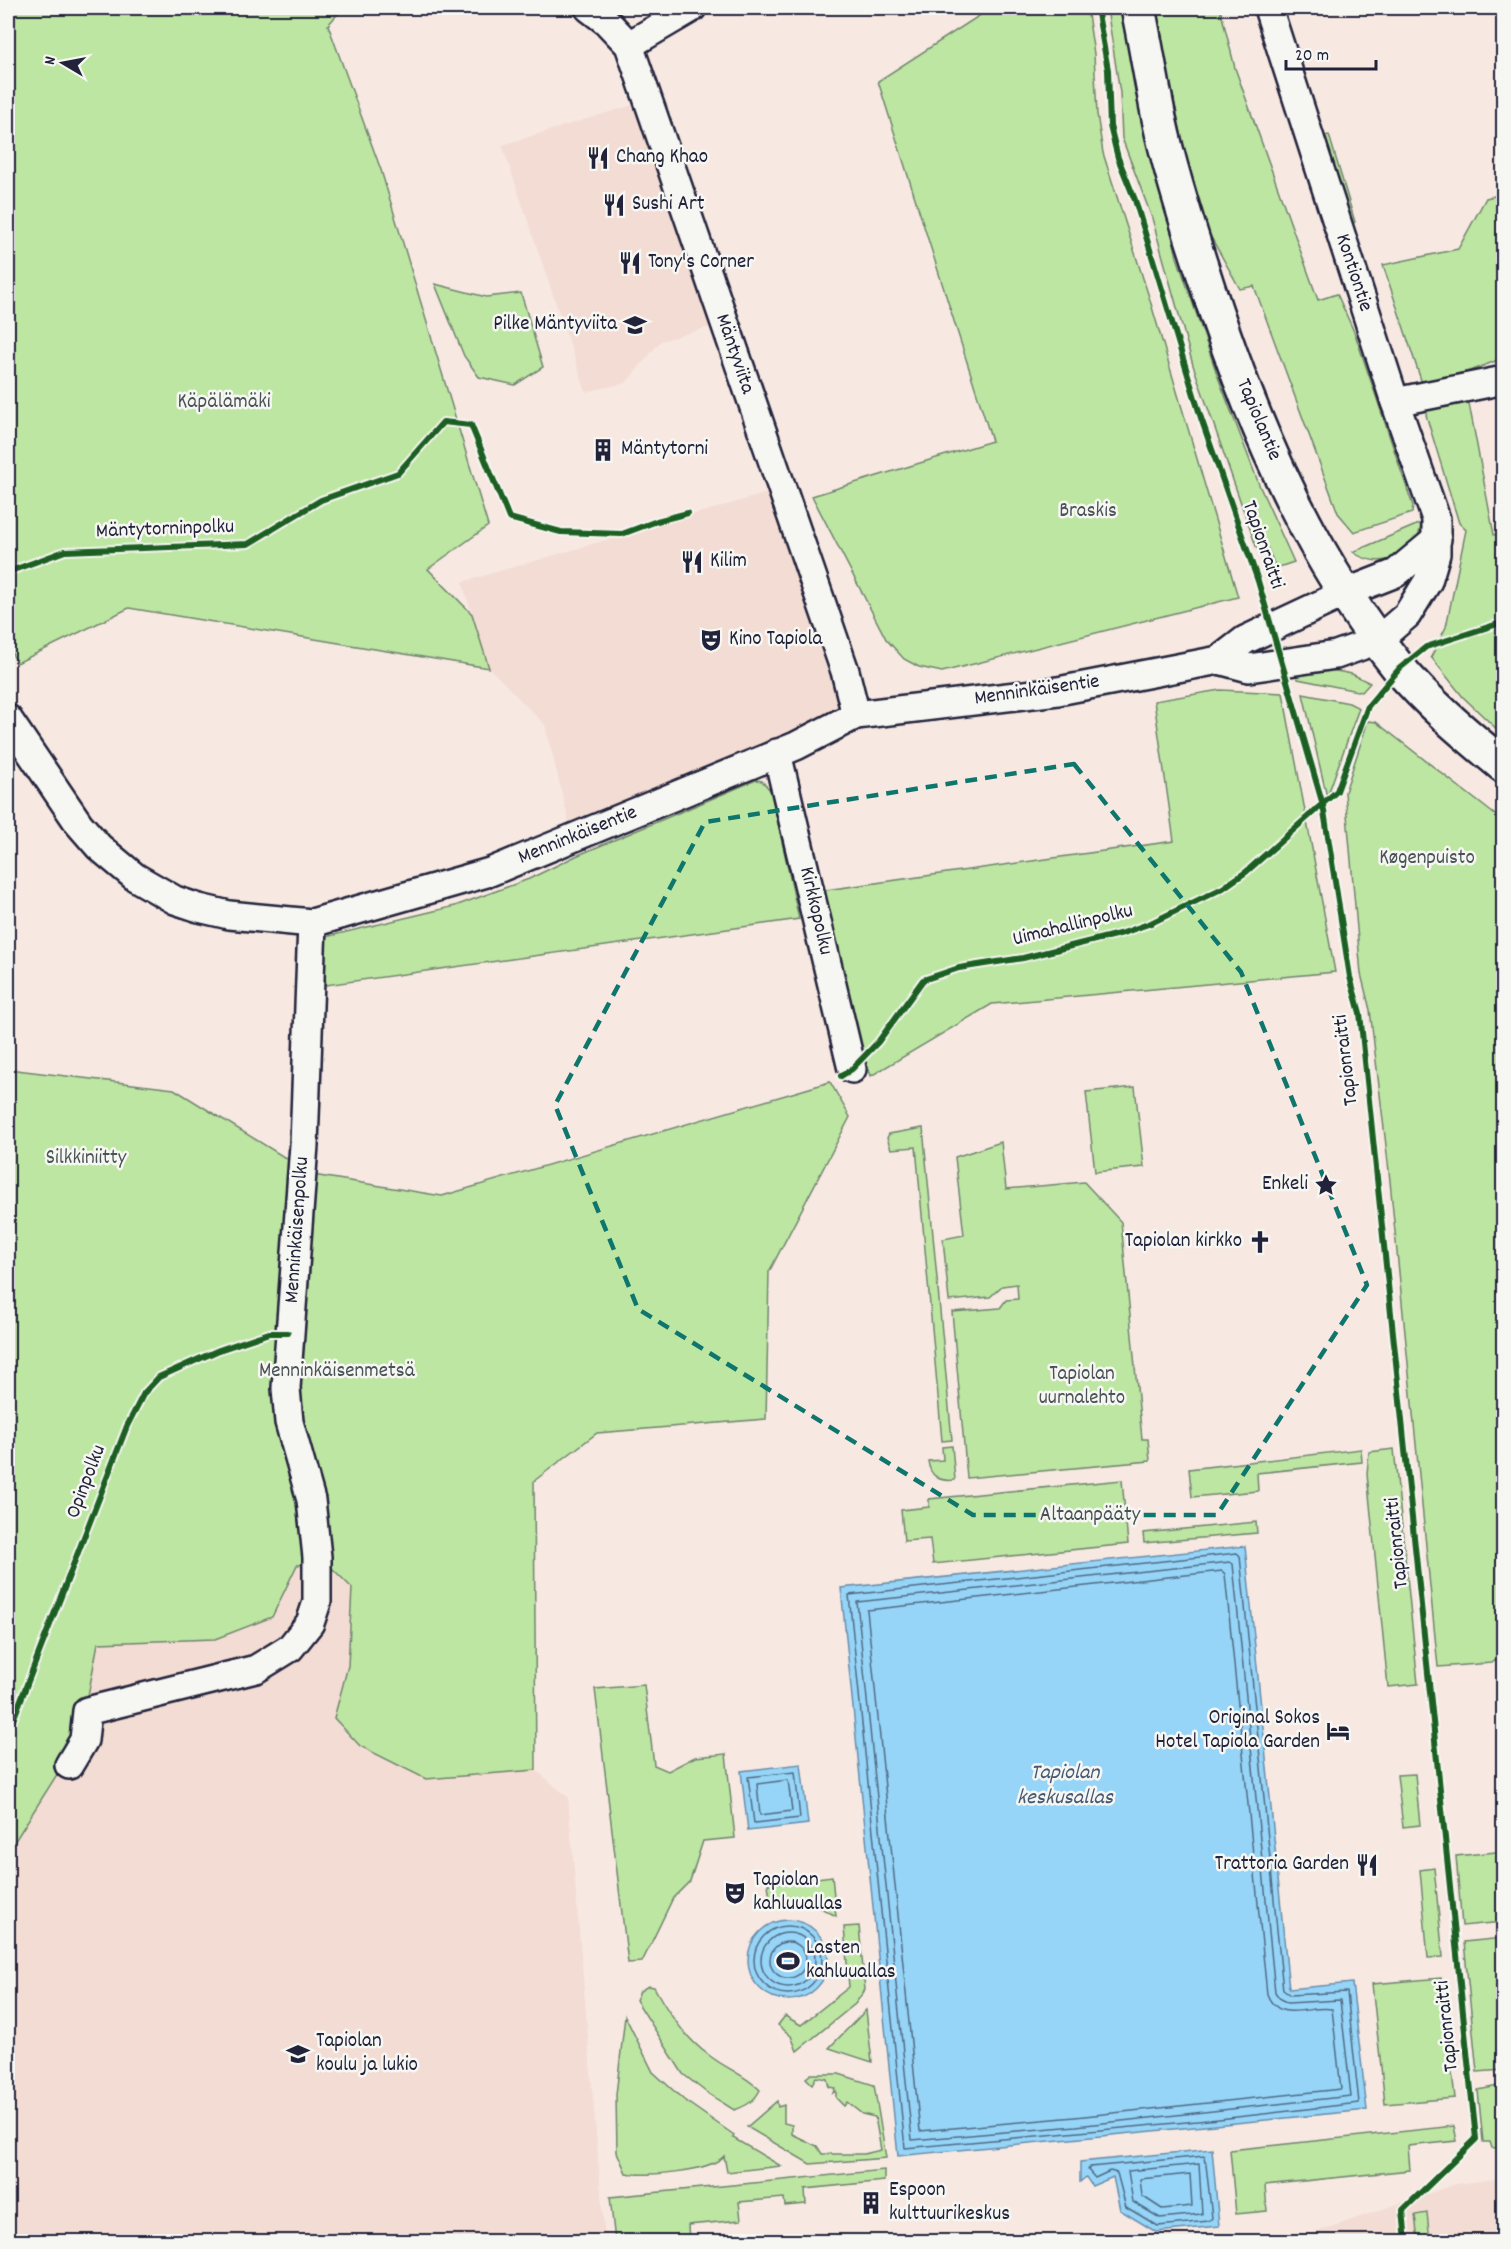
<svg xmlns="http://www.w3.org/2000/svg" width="1511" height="2249" font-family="Dekko,sans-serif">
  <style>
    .built { fill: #f3dcd3 }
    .green { fill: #bde6a2; stroke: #70846e; stroke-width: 1.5 }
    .water { fill: #96d5f7; stroke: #688dac; stroke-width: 1.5 }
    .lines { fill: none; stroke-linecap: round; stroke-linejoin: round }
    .shore { stroke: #506a86; stroke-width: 1.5 }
    .street-casing { stroke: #22223b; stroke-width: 32 }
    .secondary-casing { stroke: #22223b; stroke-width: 38 }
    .street { stroke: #f6f6f2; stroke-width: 27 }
    .secondary { stroke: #f6f6f2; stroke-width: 33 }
    .cycleway-casing { stroke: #f6f6f2; stroke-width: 10 }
    .cycleway { stroke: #1b5e20; stroke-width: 6 }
    .marked { fill: none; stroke: #0f766e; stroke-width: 4.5; stroke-dasharray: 12 8; stroke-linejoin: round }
    .labels { text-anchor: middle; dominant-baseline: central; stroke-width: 5; stroke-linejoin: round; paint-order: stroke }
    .poi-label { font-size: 21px; fill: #22223b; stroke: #f6f6f2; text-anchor: start }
    .street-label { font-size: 21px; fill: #22223b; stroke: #f6f6f2 }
    .park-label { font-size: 21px; fill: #495355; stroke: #f6f6f2 }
    .water-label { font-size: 22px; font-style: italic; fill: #455873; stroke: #f6f6f2 }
  </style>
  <rect width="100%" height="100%" fill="#f7e9e2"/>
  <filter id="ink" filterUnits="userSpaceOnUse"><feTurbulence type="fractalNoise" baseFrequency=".0167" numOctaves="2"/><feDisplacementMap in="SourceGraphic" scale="12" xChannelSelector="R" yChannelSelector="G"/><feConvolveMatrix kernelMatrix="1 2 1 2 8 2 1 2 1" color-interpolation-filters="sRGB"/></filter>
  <g filter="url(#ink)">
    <g class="built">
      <path d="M649,100L723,323L661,341L626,383L586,392L502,145Z"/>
      <path d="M781,489L856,715L569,822L545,725L489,668L462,582Z"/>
      <path d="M327,1563L352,1587L348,1666L334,1718L426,1779L536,1770L568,1797L605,2241H8V1852L80,1738L98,1643L215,1639L272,1617L297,1565Z"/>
      <path d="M1503,2178V2241L1287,2242L1456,2184Z"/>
    </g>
    <g class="green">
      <path d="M8,8H343L328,25L381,170L488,526L428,569L472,614L489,668L129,608L17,663L8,646Z"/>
      <path d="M609,8H665L642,13Z"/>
      <path d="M991,8H1087L1094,54L1097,114L1103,153L1149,297L1238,597L942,672L919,667L904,659L886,639L812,496L992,441L878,81Z"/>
      <path d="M1107,8H1123L1129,50L1177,257L1218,377L1260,487L1294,562L1276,568L1267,547L1257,549L1193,365L1152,218L1122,138L1120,93Z"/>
      <path d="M1154,8H1220L1235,68L1318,300L1337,294L1355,334L1413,506L1412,513L1354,532L1338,513L1254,286L1240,289L1207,230L1192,184Z"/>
      <path d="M1329,135L1355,222L1351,225L1323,136Z"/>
      <path d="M1503,194V358L1473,370L1422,383L1383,265L1458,249L1486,198Z"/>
      <path d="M435,284L486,297L521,293L543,367L515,385L479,377L464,356Z"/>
      <path d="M1467,393L1494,535L1503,534V735L1463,697L1431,657L1446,627L1466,530L1459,523L1426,415L1428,406Z"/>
      <path d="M1421,523C1418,558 1379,571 1353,552Z"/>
      <path d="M1331,670L1352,674L1370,683L1362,692L1298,679L1296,674Z"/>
      <path d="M1220,690L1283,693L1335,972L992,1004L871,1076L844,997L819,891L1174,841L1154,701Z"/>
      <path d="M1303,694L1349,703L1359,708L1327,797Z"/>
      <path d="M1368,721L1376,722L1503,821L1504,1653L1492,1663L1438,1667L1389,1171L1370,1010L1361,974L1345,792Z"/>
      <path d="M756,780L762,781L771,791L799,919L326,985L321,938L455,906L529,879L576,856Z"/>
      <path d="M8,1069L174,1089L313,1175L442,1196L830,1082L850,1117L769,1272L766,1419L597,1433L534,1481L536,1770L426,1779L360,1746L334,1718L348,1666L352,1588L327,1563L297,1565L272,1617L215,1639L98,1643L80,1738L8,1852Z"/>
      <path d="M1135,1087L1144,1167L1095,1172L1086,1092Z"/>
      <path d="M923,1128L952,1440L942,1441L916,1147L891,1149L887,1138L889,1134Z"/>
      <path d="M1001,1142L1006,1189L1084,1182L1121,1222L1142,1439H1148L1150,1461L967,1478L952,1312L1000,1308L1006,1300L1018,1299L1017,1284L1002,1286L990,1297L949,1301L943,1239L964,1235L955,1157Z"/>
      <path d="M952,1446L955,1480C940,1482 930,1477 928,1461L943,1460L942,1447Z"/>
      <path d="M1361,1449L1362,1462L1257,1473L1258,1491L1192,1497L1189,1469Z"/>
      <path d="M1394,1449L1418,1684L1388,1687L1367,1474L1369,1452Z"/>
      <path d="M1122,1480L1128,1544L933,1564L930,1539L904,1541L901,1510L929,1507V1499Z"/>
      <path d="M1256,1522L1257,1533L1144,1543L1143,1533Z"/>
      <path d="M644,1685L654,1765L668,1771L695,1757L726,1754L735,1838L703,1841L690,1881L673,1898L642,1962L628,1963L595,1689Z"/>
      <path d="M1415,1774L1420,1825L1403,1827L1397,1775Z"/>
      <path d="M1496,1852L1503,1859V1922L1462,1926L1456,1856Z"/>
      <path d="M1434,1868L1443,1957L1428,1958L1420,1870Z"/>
      <path d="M832,1876L836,1916L813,1904L771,1907L768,1884Z"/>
      <path d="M859,1926L865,1990L855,2004L797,2051L791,2036L778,2025L785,2016L801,2025L849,1987L844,1927Z"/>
      <path d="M1503,1938V2070L1477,2072L1464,1942Z"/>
      <path d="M1441,1978L1455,2098L1385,2104L1372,1984Z"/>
      <path d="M648,1986L654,1987C667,2011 687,2040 710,2056C727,2069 745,2075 760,2090C754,2102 746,2106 734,2110L707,2093L683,2074L636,2000L640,1991Z"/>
      <path d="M866,2010L872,2062L829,2048Z"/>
      <path d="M625,2016L653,2072L684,2100L734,2135L733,2138L781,2166L727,2172L724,2156C712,2171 645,2177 626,2173L617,2152L616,2095Z"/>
      <path d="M811,2074H839L874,2085L886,2158L810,2164L747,2127L777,2101L778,2107L784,2105V2123L792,2125V2134L817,2146L822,2154H864L881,2150L875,2117L862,2114L847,2102L844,2106L836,2098V2091L833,2093L835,2088L829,2087L827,2079L816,2077L812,2084L806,2078Z"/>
      <path d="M1503,2085V2147L1492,2148L1490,2142H1483L1478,2090Z"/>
      <path d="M1454,2126L1457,2141L1408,2146L1410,2170L1265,2185L1267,2211L1236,2214L1230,2150Z"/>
      <path d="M884,2170V2181L805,2189L806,2204L785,2206L784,2198L739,2202L741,2220L688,2225L689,2241H615L610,2197Z"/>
      <path d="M1427,2213L1430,2241H1418L1415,2215Z"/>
    </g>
    <g class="water">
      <path d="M1245,1546L1289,1989L1352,1983L1367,2110L898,2156L841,1588Z"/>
      <path d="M801,1764L808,1824L748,1831L741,1771Z"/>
      <circle cx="788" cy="1960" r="40"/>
      <path d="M1212,2149L1219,2226L1156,2232L1120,2210L1113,2177L1092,2186L1086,2177L1080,2182V2162Z"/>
    </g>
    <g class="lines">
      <g class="shore">
        <path d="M1237,1553L1240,1556L1283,1990L1290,1995L1347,1992L1359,2103L1219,2119L905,2148L849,1595Z"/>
        <path d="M1230,1562L1233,1564L1275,1992L1280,1999L1288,2003L1340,2000L1351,2096L1076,2126L912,2140L857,1602Z"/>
        <path d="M1222,1571L1225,1574L1267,1994C1278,2024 1309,2005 1332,2009L1341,2089L1075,2117L920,2131L867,1610Z"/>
        <path d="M795,1772L800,1818L754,1823L748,1777Z"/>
        <path d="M788,1780L792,1811L760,1815L757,1784Z"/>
        <circle cx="788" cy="1960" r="34"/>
        <circle cx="788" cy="1960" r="27"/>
        <circle cx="788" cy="1960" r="18"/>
        <path d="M1205,2156L1212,2218L1209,2221L1158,2226L1126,2207L1117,2173L1110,2171L1095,2178L1088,2170L1090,2167Z"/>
        <path d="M1199,2164L1202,2214L1160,2218L1133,2202L1128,2171Z"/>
        <path d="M1190,2174L1192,2206L1162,2209L1142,2196L1140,2179Z"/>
      </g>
      <g class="street-casing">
        <g id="street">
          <path d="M589,8L606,21L629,45L845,671L856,715"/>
          <path d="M629,45L692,8"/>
          <path d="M1395,402L1504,380"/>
          <path d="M1219,660L1245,640L1345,593L1396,573L1437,539"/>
          <path d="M8,719L79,824L99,847L135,877L175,900L199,908L229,915L312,923L490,872L796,746L856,715L1058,691L1219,660L1249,668L1336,655L1378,640L1407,615L1428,581L1436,554V519L1395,402L1268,8"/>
          <path d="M777,753L852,1069"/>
          <path d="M69,1765L84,1740L87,1711L256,1669L290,1648L310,1623L317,1602V1557L311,1500L289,1422L286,1388L304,1145L312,923"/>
        </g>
      </g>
      <g class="secondary-casing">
        <path id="secondary" d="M1138,8C1146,46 1152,85 1160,123C1170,170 1185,217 1200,263C1245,406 1303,549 1398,667C1428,703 1468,736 1504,766"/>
      </g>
      <use href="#street" class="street"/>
      <use href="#secondary" class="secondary"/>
      <g class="cycleway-casing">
        <g id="cycleway">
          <path d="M1097,8L1108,70L1110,126L1118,158L1135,200L1201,418L1258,581L1323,805L1350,977L1360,1013L1476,2139L1403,2210L1406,2242"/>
          <path d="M8,572L65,551L248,544L321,500L398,473L443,422L471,425L509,518L561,532L622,534L657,521L688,513"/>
          <path d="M841,1076L852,1069L878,1042L923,980L959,968L1023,958L1123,933L1151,923L1223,888L1246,872L1337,791L1368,706L1400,668L1426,647L1504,622"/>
          <path d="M8,1733L127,1426L144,1393L159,1377L219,1350L269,1333H288"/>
        </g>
      </g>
      <use href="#cycleway" class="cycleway"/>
    </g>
  </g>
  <path class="marked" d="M1074,764L1241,972L1367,1285L1217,1515H973L638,1309L555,1105L705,822Z"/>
  <defs>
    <g id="restaurant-bare" transform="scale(1.8)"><path d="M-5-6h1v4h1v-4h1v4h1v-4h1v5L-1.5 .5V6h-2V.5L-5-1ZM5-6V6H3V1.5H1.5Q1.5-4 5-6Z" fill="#22223b" stroke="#f6f6f2" stroke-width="2.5" paint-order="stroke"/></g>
    <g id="school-bare" transform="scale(1.8)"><path d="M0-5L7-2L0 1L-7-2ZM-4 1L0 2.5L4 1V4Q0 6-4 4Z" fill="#22223b" stroke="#f6f6f2" stroke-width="2.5" paint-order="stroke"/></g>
    <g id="building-bare" transform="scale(1.8)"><path d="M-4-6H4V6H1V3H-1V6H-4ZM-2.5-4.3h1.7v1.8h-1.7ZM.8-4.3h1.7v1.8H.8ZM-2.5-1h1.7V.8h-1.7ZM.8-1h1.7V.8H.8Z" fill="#22223b" stroke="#f6f6f2" stroke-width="2.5" paint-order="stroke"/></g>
    <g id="theatre-bare" transform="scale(1.8)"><path d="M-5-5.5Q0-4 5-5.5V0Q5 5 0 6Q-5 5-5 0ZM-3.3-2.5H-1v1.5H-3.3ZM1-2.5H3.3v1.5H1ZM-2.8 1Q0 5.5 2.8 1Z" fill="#22223b" stroke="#f6f6f2" stroke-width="2.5" paint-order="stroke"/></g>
    <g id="sight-bare" transform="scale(1.8)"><path d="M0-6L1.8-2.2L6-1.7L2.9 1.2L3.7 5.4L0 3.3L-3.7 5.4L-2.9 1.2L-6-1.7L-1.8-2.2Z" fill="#22223b" stroke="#f6f6f2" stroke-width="2.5" paint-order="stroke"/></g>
    <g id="church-bare" transform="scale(1.8)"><path d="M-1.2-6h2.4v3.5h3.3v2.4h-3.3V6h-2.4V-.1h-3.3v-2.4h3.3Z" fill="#22223b" stroke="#f6f6f2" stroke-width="2.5" paint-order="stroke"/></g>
    <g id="hotel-bare" transform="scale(1.8)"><path d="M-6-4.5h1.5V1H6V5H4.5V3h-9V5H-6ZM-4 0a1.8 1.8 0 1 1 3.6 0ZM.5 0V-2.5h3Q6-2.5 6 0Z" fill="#22223b" stroke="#f6f6f2" stroke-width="2.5" paint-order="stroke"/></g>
    <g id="stadium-bare" transform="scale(1.8)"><path d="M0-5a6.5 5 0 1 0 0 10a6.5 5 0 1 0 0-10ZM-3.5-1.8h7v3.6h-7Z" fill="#22223b" stroke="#f6f6f2" stroke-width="2.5" paint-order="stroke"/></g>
  </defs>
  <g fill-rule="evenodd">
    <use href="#restaurant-bare" x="598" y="158"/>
    <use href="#restaurant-bare" x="614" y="205"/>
    <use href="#restaurant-bare" x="630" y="263"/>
    <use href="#school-bare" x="635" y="325"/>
    <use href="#building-bare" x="603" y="450"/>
    <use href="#restaurant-bare" x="692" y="562"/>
    <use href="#theatre-bare" x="711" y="640"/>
    <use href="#sight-bare" x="1326" y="1185"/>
    <use href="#church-bare" x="1260" y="1242"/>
    <use href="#hotel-bare" x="1338" y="1731"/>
    <use href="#restaurant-bare" x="1367" y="1865"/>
    <use href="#theatre-bare" x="735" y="1893"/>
    <use href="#stadium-bare" x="788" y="1961"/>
    <use href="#school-bare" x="298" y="2054"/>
    <use href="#building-bare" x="871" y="2203"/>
  </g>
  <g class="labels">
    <g class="poi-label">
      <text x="616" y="158">Chang Khao</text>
      <text x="632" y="205">Sushi Art</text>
      <text x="648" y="263">Tony's Corner</text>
      <text x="617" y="325" text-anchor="end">Pilke Mäntyviita</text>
      <text x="621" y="450">Mäntytorni</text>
      <text x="710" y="562">Kilim</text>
      <text x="729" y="640">Kino Tapiola</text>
      <text x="1308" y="1185" text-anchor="end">Enkeli</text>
      <text x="1242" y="1242" text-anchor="end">Tapiolan kirkko</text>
      <text x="1320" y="1719" text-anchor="end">Original Sokos<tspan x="1320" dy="24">Hotel Tapiola Garden</tspan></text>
      <text x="1349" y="1865" text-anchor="end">Trattoria Garden</text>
      <text x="753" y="1881">Tapiolan<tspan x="753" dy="24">kahluuallas</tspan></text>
      <text x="806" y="1949">Lasten<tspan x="806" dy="24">kahluuallas</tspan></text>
      <text x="316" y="2042">Tapiolan<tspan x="316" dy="24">koulu ja lukio</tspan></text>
      <text x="889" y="2191">Espoon<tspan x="889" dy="24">kulttuurikeskus</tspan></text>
    </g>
    <g class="street-label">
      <text transform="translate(1353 273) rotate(72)">Kontiontie</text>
      <text transform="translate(734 354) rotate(71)">Mäntyviita</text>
      <text transform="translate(1258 420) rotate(67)">Tapiolantie</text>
      <text transform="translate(165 530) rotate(-2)">Mäntytorninpolku</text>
      <text transform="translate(1262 545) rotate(71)">Tapionraitti</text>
      <text transform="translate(1037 691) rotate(-8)">Menninkäisentie</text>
      <text transform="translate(578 836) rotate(-22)">Menninkäisentie</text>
      <text transform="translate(815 911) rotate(77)">Kirkkopolku</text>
      <text transform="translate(1073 926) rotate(-14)">Uimahallinpolku</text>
      <text transform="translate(1347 1060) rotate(-97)">Tapionraitti</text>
      <text transform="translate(298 1230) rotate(-86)">Menninkäisenpolku</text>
      <text transform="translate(87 1482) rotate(-69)">Opinpolku</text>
      <text transform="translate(1398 1543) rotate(-96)">Tapionraitti</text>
      <text transform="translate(1448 2026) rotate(-96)">Tapionraitti</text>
    </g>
    <g class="park-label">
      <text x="224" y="403">Käpälämäki</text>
      <text x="1088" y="512">Braskis</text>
      <text x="1427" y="859">Køgenpuisto</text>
      <text x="86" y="1159">Silkkiniitty</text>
      <text x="337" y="1372">Menninkäisenmetsä</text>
      <text x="1082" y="1375">Tapiolan<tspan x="1082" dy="24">uurnalehto</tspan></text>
      <text x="1090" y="1516">Altaanpääty</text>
    </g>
    <g class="water-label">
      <text x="1065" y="1773">Tapiolan<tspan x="1065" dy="25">keskusallas</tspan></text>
    </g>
  </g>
  <rect width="1511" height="2249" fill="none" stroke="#f6f6f2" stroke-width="30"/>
  <rect x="15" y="15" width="1481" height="2219" fill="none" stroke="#22223b" stroke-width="2" filter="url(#ink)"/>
  <g transform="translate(63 63) rotate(280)" stroke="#f6f6f2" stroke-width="4.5" paint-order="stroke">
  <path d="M0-4.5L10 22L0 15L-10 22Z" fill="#22223b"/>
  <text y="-9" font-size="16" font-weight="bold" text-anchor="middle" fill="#22223b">N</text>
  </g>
  <path d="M1286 60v9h90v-9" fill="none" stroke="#22223b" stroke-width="3"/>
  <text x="1295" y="60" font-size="18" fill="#22223b" stroke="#f6f6f2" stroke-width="4.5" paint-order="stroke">20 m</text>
</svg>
